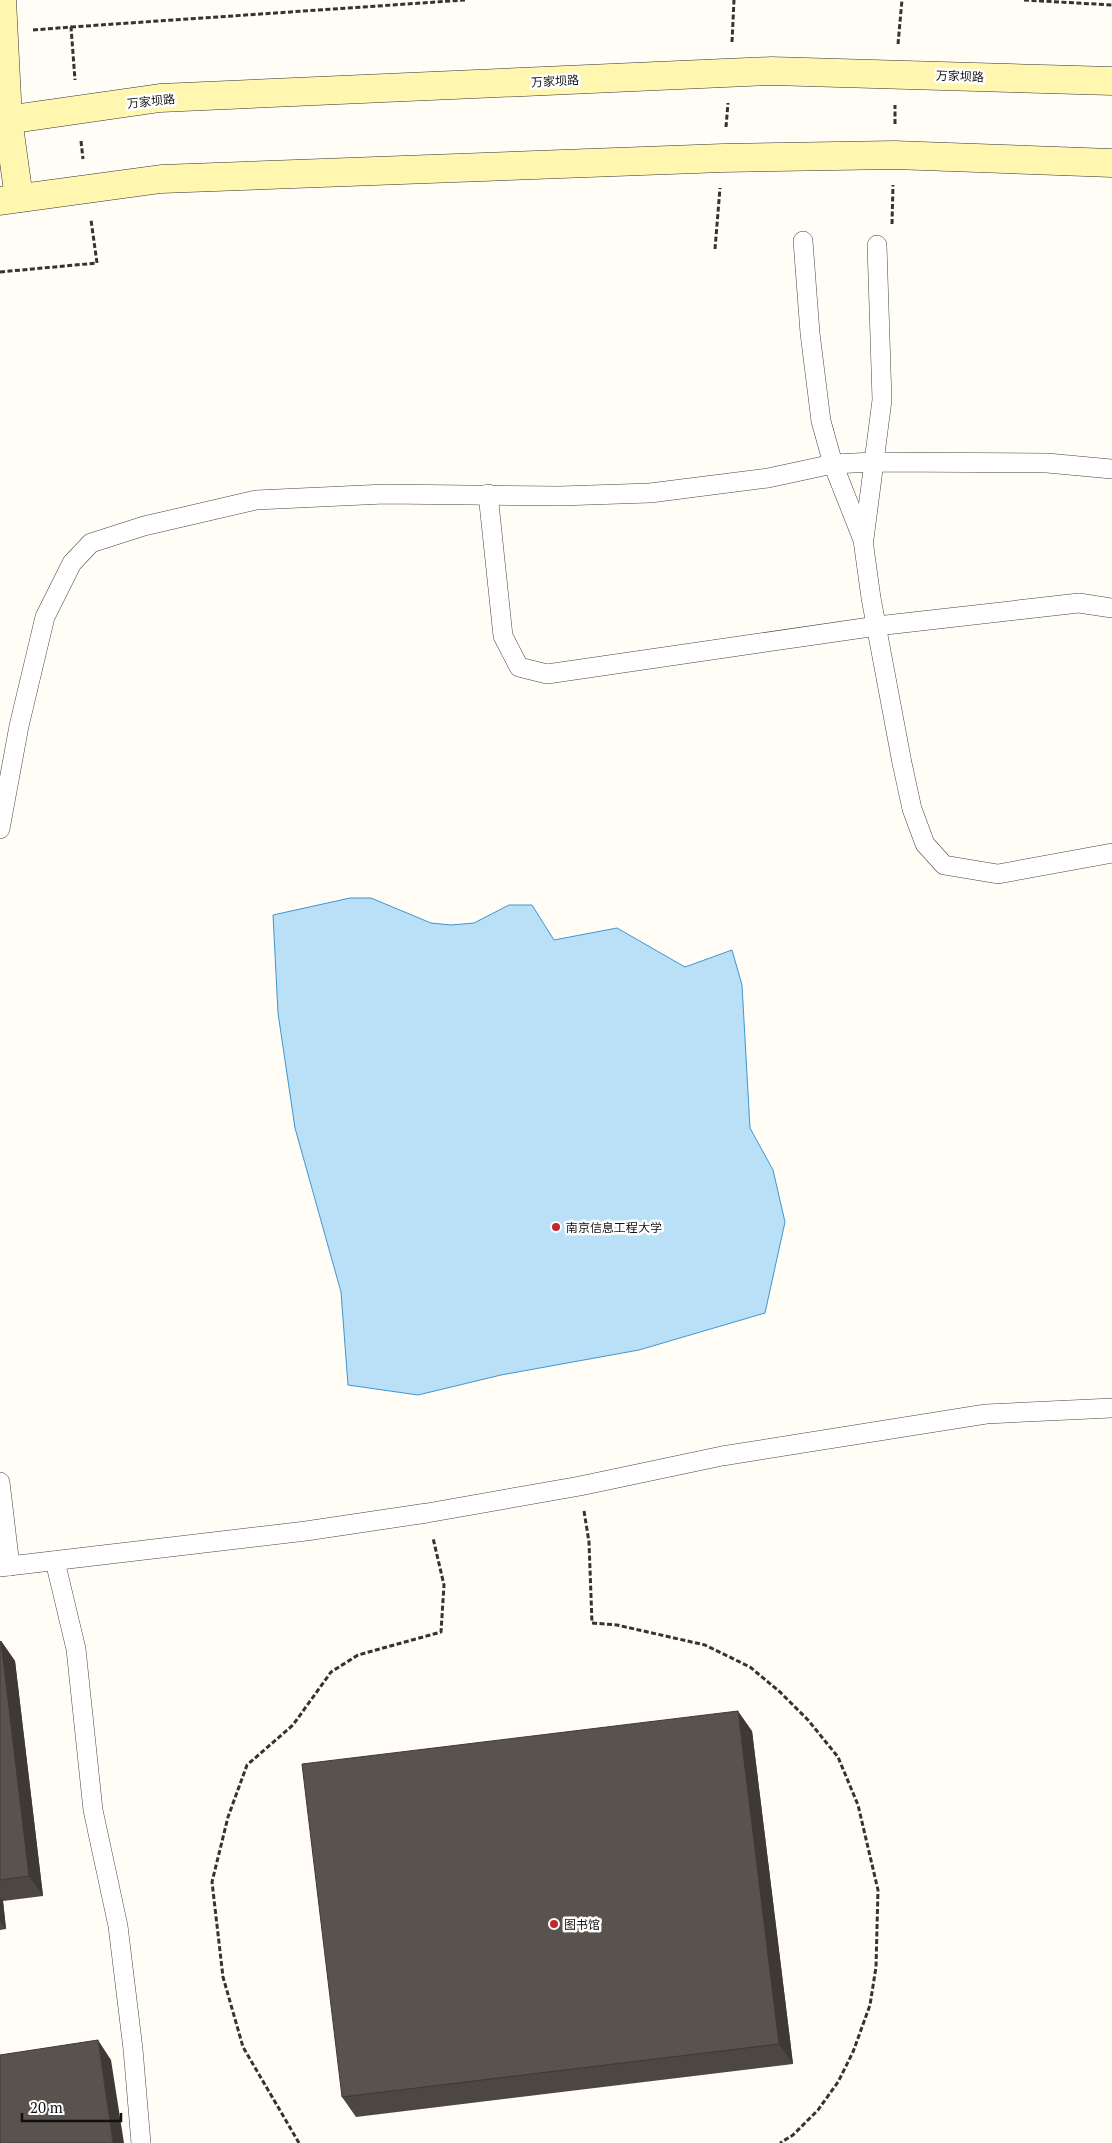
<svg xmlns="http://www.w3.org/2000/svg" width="1112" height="2143" font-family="'PT Serif','Noto Sans SC',serif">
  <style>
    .water { fill: #b9e0f7; stroke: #3f96cf }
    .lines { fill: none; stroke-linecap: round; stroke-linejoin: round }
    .lane-casing { stroke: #444; stroke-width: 20 }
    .secondary-casing { stroke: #333; stroke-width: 29 }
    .path { stroke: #333; stroke-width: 3; stroke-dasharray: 5 2.5; stroke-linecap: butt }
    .lane { stroke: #fff; stroke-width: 19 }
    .secondary { stroke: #fff6b0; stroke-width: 28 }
    .wall { fill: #4d4742 }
    .shaded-wall { fill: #3f3936 }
    .building { fill: #5a524d; stroke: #3f3936 }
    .poi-dot { fill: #c4262e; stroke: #fff; stroke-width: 2 }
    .labels { text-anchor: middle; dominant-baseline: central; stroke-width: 5; stroke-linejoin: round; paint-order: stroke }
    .street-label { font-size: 12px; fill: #111; stroke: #fff }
    .poi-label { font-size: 12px; fill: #111; stroke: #fff; text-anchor: start }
  </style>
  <rect width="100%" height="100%" fill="#fffdf5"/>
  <path class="water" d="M350,898H371L431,923L451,925L474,923L509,905H532L554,940L617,928L685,967L732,950L742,985L750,1128L773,1170L785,1222L765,1313L639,1350L501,1375L418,1395L348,1385L341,1292L295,1128L278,1013L273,915Z"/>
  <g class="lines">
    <g class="lane-casing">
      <g id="lane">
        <path d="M803,241L810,333L821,421L833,464L863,540L871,598L902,763L912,809L925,844L944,865L998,874L1112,853"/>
        <path d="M488,494L503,636L519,667L547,674L877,626L1079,603L1112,608"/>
        <path d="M864,539L882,400L877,245"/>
        <path d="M0,829L19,726L45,617L72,563L91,543L144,526L256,500L385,494L560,496L650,493L768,478L833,464L874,462L1047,463L1112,469"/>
        <path d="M0,1482L10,1566"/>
        <path d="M55,1561L76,1649L93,1810L118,1926L133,2049L141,2143"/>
        <path d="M0,1567L306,1531L427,1513L580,1486L722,1456L986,1414L1112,1408"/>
      </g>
    </g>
    <g class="secondary-casing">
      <g id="secondary">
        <path d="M2,0L8,119L19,198"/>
        <path d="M0,121L160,98L771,71L1112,81"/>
        <path d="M0,201L161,179L723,158L894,155L1112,163"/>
      </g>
    </g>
    <g class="path">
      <path d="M1024,0L1112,5"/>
      <path d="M71,27L465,0"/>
      <path d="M33,30L71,27L75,80"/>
      <path d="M732,42L734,0"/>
      <path d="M898,44L902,0"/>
      <path d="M895,124V105"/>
      <path d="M726,127L728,103"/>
      <path d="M81,141L83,159"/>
      <path d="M892,224L893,185"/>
      <path d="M715,249L720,188"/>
      <path d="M0,272L97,263L91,220"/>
      <path d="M584,1511L589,1542L592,1623L617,1625L705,1645L750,1667L780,1692L808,1720L838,1757L858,1805L878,1890L876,1967L870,2005L853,2052L838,2082L818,2110L793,2135L780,2143"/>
      <path d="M299,2143L243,2047L223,1977L212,1882L228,1817L247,1765L293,1725L331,1672L358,1655L441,1632L444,1585L433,1538"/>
    </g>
    <use href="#lane" class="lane"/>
    <use href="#secondary" class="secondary"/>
  </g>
  <g class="wall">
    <path d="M1,1641L15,1661L43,1896L3,1901L6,1929L0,1930V1642Z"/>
    <path d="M752,1731L793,2064L356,2117L342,2097Z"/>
  </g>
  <g class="shaded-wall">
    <path d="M1,1641L15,1661L43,1896L29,1876Z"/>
    <path d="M738,1711L752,1731L793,2064L779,2044Z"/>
    <path d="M0,1897L3,1901L6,1929L0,1921Z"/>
    <path d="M98,2040L111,2060L124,2143H113Z"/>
  </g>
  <g class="building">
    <path d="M1,1641L29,1876L0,1880V1642Z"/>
    <path d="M738,1711L779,2044L342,2097L302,1764Z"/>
    <path d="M98,2040L113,2143H0V2055Z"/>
  </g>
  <g class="poi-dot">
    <circle cx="556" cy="1227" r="5"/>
    <circle cx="554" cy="1924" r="5"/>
  </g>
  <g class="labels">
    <g class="street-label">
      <text transform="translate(960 76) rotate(2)">万家坝路</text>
      <text transform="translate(555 81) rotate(-3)">万家坝路</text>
      <text transform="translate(151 101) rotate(-6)">万家坝路</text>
    </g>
    <g class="poi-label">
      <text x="566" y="1227">南京信息工程大学</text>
      <text x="564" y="1924">图书馆</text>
    </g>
  </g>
  <path d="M22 2113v8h99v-8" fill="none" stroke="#111111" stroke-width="2.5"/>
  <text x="30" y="2113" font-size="15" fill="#111111" stroke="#ffffff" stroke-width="4" paint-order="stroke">20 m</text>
</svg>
